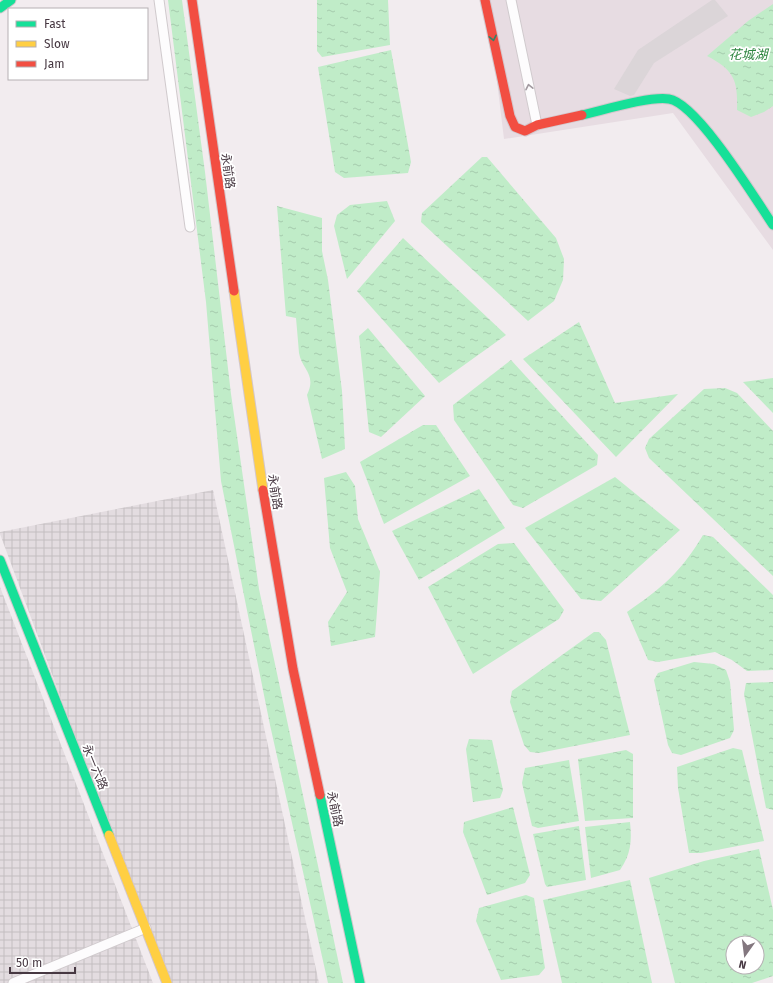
<svg xmlns="http://www.w3.org/2000/svg" width="773" height="983" font-family="'Fira Sans','Noto Sans SC',sans-serif">
  <style>
    .residential { fill: #e7dce2 }
    .industrial { fill: url(#industrial-grid) }
    .water { fill: url(#water-ripples); fill-rule: evenodd }
    .building { fill: #dbd5d8 }
    .lines { fill: none; stroke-linecap: round; stroke-linejoin: round }
    .street-casing { stroke: #d0cacd; stroke-width: 11 }
    .fast-casing { stroke: #d3c7cc; stroke-width: 11 }
    .slow-casing { stroke: #d3c7cc; stroke-width: 11 }
    .jam-casing { stroke: #d3c7cc; stroke-width: 11 }
    .street { stroke: #fdfcfd; stroke-width: 9 }
    .fast { stroke: #16e098; stroke-width: 9 }
    .slow { stroke: #ffcf43; stroke-width: 9 }
    .jam { stroke: #f24e42; stroke-width: 9 }
    .oneway { stroke: #318469 }
    .oneway2 { stroke: #a29aa0 }
    .labels { text-anchor: middle; dominant-baseline: central; stroke-width: 3.5; stroke-linejoin: round; paint-order: stroke }
    .street-label { font-size: 12px; fill: #473842; stroke: #fff }
    .water-label { font-size: 13px; font-style: italic; fill: #2e8640; stroke: #fff }
  </style>
  <defs>
    <pattern id="industrial-grid" width="8" height="8" patternUnits="userSpaceOnUse"><rect width="8" height="8" fill="#e3dce0"/><path d="M0 4h8M4 0v8" fill="none" stroke="#c4bec1"/></pattern>
    <pattern id="water-ripples" width="26" height="14" patternUnits="userSpaceOnUse"><rect width="26" height="14" fill="#c0ecc8"/><path d="M2 4q2-2 4 0t4 0M15 11q2-2 4 0t4 0" fill="none" stroke="#a6cbad"/></pattern>
  </defs>
  <rect width="100%" height="100%" fill="#f2ecef"/>
  <path class="residential" d="M487,0H773V250L673,113L504,139Z"/>
  <g class="industrial">
    <path d="M213,490L319,983H171L146,928L0,534V532Z"/>
    <path d="M0,587L153,983H0Z"/>
  </g>
  <g class="water">
    <path d="M168,0H182L205,172L231,394L259,589L343,983H328L270,725L221,481L206,302Z"/>
    <path d="M317,0H388L390,45L322,57L317,51Z"/>
    <path d="M773,4V106L764,112L751,117L737,110C738,80 734,70 707,56L748,21Z"/>
    <path d="M391,50L411,162L408,173L344,178L335,172L318,67Z"/>
    <path d="M482,157H487L556,238L564,259L563,280L554,301L528,321L421,222L422,213Z"/>
    <path d="M387,201L395,221L347,279L334,226L337,215L350,205Z"/>
    <path d="M277,206L322,218V251L328,280L342,391L345,449L322,459L307,395C317,374 302,370 299,353C298,341 297,329 296,318L286,316Z"/>
    <path d="M403,238L506,335L439,383L357,291Z"/>
    <path d="M579,322L615,403L678,394L616,457L523,359Z"/>
    <path d="M368,328L425,396L381,437L369,432L359,336Z"/>
    <path d="M511,360L598,455L597,465L523,508L513,505L454,420L453,405Z"/>
    <path d="M773,378V413L743,382Z"/>
    <path d="M725,388L737,393L773,431V576L649,458L645,448L649,439L704,389Z"/>
    <path d="M423,425H436L470,476L384,524L360,462Z"/>
    <path d="M346,472L355,486L358,519L380,572L375,637L331,646L328,622L347,592L330,548L324,478Z"/>
    <path d="M615,477L680,530L601,601L581,599L525,528Z"/>
    <path d="M479,489L505,528L419,580L392,531Z"/>
    <path d="M703,535L713,537L773,595V670L747,671L732,660L715,652L658,662L648,660L627,612C662,588 681,572 703,535Z"/>
    <path d="M514,543L564,610L559,619L473,674L428,587L498,544Z"/>
    <path d="M594,632H599L606,640L630,735L539,753L530,752L524,745L510,702L512,691Z"/>
    <path d="M694,662L714,664L726,670L730,682L734,730L730,738L681,755L672,753L668,745L654,680L658,673Z"/>
    <path d="M773,682V810L766,808L744,694L746,683Z"/>
    <path d="M469,739L492,740L503,790L500,798L473,802L466,749Z"/>
    <path d="M733,748L742,750L764,841L701,853H689L678,788L677,767Z"/>
    <path d="M626,750L633,754V818L585,821L578,759Z"/>
    <path d="M569,760L579,821L538,828L532,826L522,783L525,768Z"/>
    <path d="M513,807L530,875L525,883L487,895L463,832L464,822Z"/>
    <path d="M630,822C632,841 631,854 620,870L591,878L585,827Z"/>
    <path d="M579,826L586,880L547,887L545,884L533,834Z"/>
    <path d="M759,849L773,910V976L752,983H675L649,878L704,861ZM733,943H757V967H733Z"/>
    <path d="M630,880L652,983H562L543,900Z"/>
    <path d="M526,895L534,898L545,968L539,975L501,980L476,921L479,908Z"/>
  </g>
  <path class="building" d="M712,0H715L728,16L654,63L634,95L630,96L614,89L638,50Z"/>
  <g class="lines">
    <g class="street-casing">
      <g id="street">
        <path d="M159,0L190,227"/>
        <path d="M511,0L537,125"/>
        <path d="M13,983L146,928"/>
      </g>
    </g>
    <g class="fast-casing">
      <g id="fast">
        <path d="M0,8L11,0"/>
        <path d="M582,115C604,110 649,96 669,99C697,103 756,200 773,225"/>
        <path d="M0,560L109,835"/>
        <path d="M320,795L360,983"/>
      </g>
    </g>
    <g class="slow-casing">
      <g id="slow">
        <path d="M234,291L263,490"/>
        <path d="M109,835L167,983"/>
      </g>
    </g>
    <g class="jam-casing">
      <g id="jam">
        <path d="M192,0L234,291"/>
        <path d="M485,0L510,116L515,127L525,131L537,125L582,115"/>
        <path d="M263,490L293,669L320,795"/>
      </g>
    </g>
    <use href="#street" class="street"/>
    <use href="#fast" class="fast"/>
    <use href="#slow" class="slow"/>
    <use href="#jam" class="jam"/>
  </g>
  <defs><path id="oneway-chevron" d="M-2-3.5L2.5 0L-2 3.5" fill="none" stroke-width="1.6" stroke-linecap="round" stroke-linejoin="round"/></defs>
  <use class="oneway" href="#oneway-chevron" transform="translate(493 38) rotate(78)"/>
  <use class="oneway2" href="#oneway-chevron" transform="translate(529 87) rotate(-102)"/>
  <g class="labels">
    <g class="street-label">
      <text transform="translate(228 171) rotate(82)">永前路</text>
      <text transform="translate(275 492) rotate(81)">永前路</text>
      <text transform="translate(95 767) rotate(68)">永一六路</text>
      <text transform="translate(335 809) rotate(78)">永前路</text>
    </g>
    <g class="water-label">
      <text x="748" y="54">花城湖</text>
    </g>
  </g>
  <rect x="8" y="8" width="140" height="72" fill="#ffffff" stroke="#b5afb3"/>
  <rect x="16" y="21" width="20" height="6" fill="#16e098" stroke="#b5afb3"/>
  <text x="44" y="28" font-size="12" fill="#473842">Fast</text>
  <rect x="16" y="41" width="20" height="6" fill="#ffcf43" stroke="#b5afb3"/>
  <text x="44" y="48" font-size="12" fill="#473842">Slow</text>
  <rect x="16" y="61" width="20" height="6" fill="#f24e42" stroke="#b5afb3"/>
  <text x="44" y="68" font-size="12" fill="#473842">Jam</text>
  <g transform="translate(745 955) rotate(194)"><circle r="19" fill="#ffffff" stroke="#b5afb3"/>
  <path d="M0-3L7 15L0 10L-7 15Z" fill="#83777f"/>
  <text y="-6" font-size="11" font-weight="bold" text-anchor="middle" fill="#473842">N</text>
  </g>
  <path d="M10 967v6h65v-6" fill="none" stroke="#473842" stroke-width="2"/>
  <text x="16" y="967" font-size="12" fill="#473842" stroke="#ffffff" stroke-width="3" paint-order="stroke">50 m</text>
</svg>
